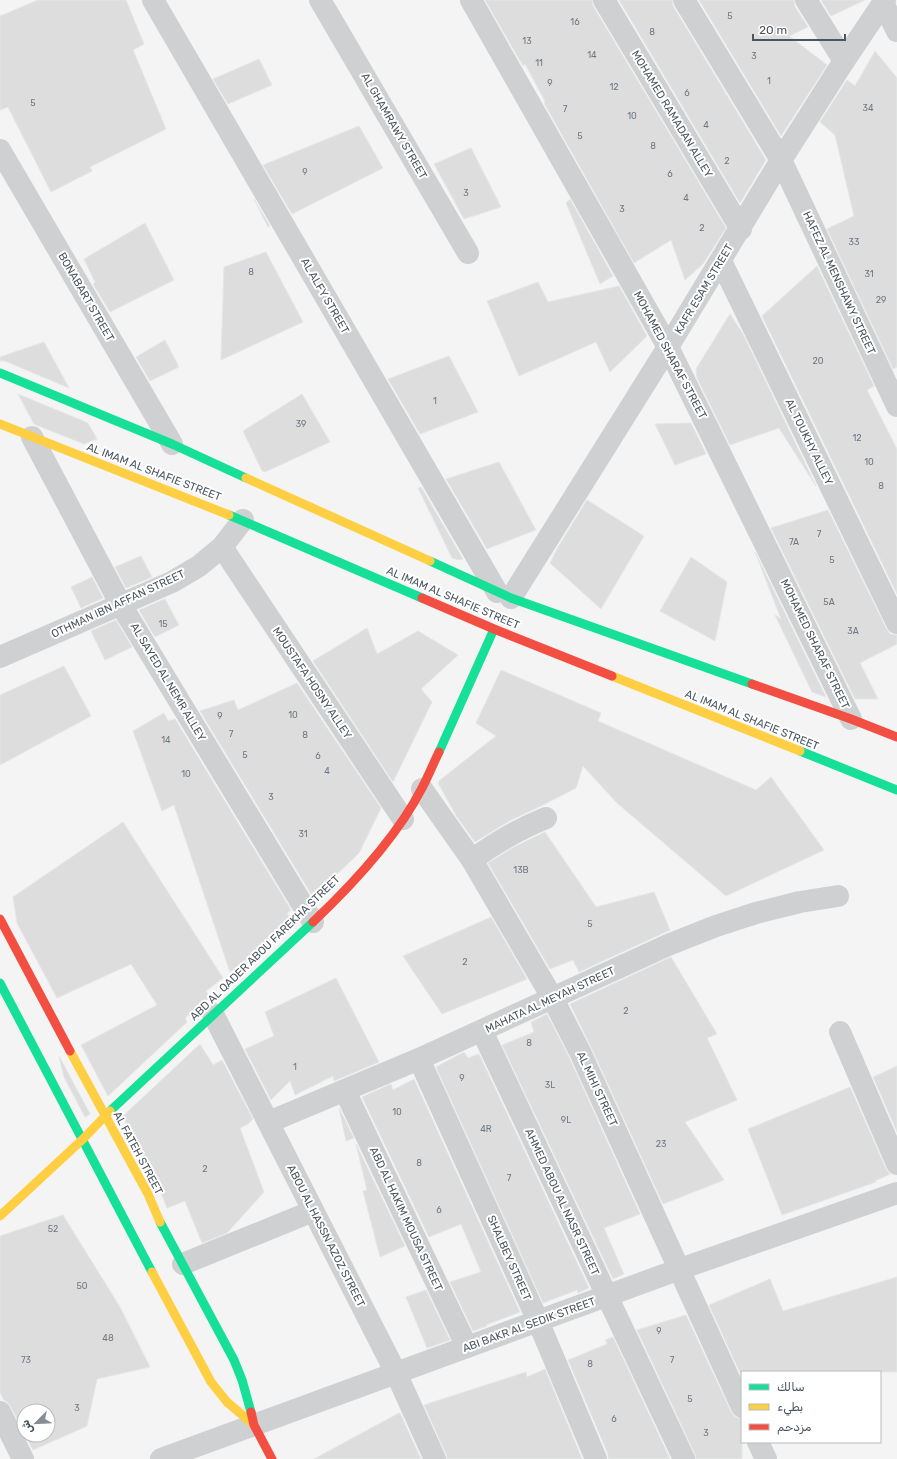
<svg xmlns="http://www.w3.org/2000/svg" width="897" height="1459" font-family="Rubik,'Noto Naskh Arabic',sans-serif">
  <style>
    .building { fill: #ddddde; stroke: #e5e6e7 }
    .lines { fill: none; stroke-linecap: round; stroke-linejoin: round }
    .street { stroke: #ced0d2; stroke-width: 22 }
    .fast { stroke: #16e098; stroke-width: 9 }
    .slow { stroke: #ffcf43; stroke-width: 9 }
    .jam { stroke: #f24e42; stroke-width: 9 }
    .labels { text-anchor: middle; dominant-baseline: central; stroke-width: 4; stroke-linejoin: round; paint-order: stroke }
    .number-label { font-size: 9px; fill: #707881 }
    .street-label { font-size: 11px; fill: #4a5661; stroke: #fff }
  </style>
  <rect width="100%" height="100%" fill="#f4f4f4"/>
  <g class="building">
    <path d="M38,0H126L144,44L133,50L166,129L90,167L92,171L51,192L8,107L0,110V16Z"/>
    <path d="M485,0H592L593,6L726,228L703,264L685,280L671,240L634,263L544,103L545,101L525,64L523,66Z"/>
    <path d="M619,0H672L673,6L766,160L740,203Z"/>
    <path d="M699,0H794L795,7L808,27L789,36L827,65L781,136Z"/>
    <path d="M821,0H865L831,16Z"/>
    <path d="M875,51L897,78V367L893,369L827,229L854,216L835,135L820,122L847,80L855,86Z"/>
    <path d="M259,59L272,85L228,104L213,79Z"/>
    <path d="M359,126L383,168L292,214L263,165Z"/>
    <path d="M471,148L501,207L464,219L434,164Z"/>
    <path d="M254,199L270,226L268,227Z"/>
    <path d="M570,199L613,276L600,284L566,203Z"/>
    <path d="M145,223L174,280L110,312L93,284L95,282L84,259Z"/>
    <path d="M266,252L303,322L221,360L224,267Z"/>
    <path d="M817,266L874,386L867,390L897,449V594L762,316Z"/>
    <path d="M538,282L548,302L619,286L647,336L610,372L596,342L519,376L487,301Z"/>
    <path d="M730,314L743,334L816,486L779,428L730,445L697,378L696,369Z"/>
    <path d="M165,340L179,367L150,381L136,357Z"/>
    <path d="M44,342L69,388L5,361H0V357Z"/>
    <path d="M449,356L478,412L420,434L388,379Z"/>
    <path d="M18,394L88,423L97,439L84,444L34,424Z"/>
    <path d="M302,394L330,442L265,472L262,471L243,431Z"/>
    <path d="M691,423L706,454L675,465L655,424Z"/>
    <path d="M499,462L536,530L487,549L446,479Z"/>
    <path d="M421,487L463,559L459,560L452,558L418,488Z"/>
    <path d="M587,500L644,536L601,609L550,563L558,547Z"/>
    <path d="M828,510L886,628L890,634L897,635V644L860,663L878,699H855L771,528Z"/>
    <path d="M755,552L826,697L812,692L775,615L781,619Z"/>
    <path d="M141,556L152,577L126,588L115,567Z"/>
    <path d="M691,557L727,582L715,641L660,611Z"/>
    <path d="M92,577L103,598L81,608L71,587Z"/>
    <path d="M165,599L179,625L155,637L139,610Z"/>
    <path d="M116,620L132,647L105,660L91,631Z"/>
    <path d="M367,628L377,654L418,631L458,655L421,689L432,702L393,782L313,661Z"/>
    <path d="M64,666L91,716L0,765V695Z"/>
    <path d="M501,670L601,713L598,721L756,790L771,777L824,850L726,896L617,803L583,766L576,788L541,806L511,820L475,842L457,817L438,783L440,780L496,736L476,723Z"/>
    <path d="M297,683L381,808L359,853L333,878L311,894L200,711L234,700L238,710Z"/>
    <path d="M164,713L168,721L175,719L291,910L287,913L294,923L230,972L174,805L162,811L133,731Z"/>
    <path d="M123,822L223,978L206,991L210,997L185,1018L187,1022L108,1096L81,1045L157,1005L131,964L57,998L17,923L13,897Z"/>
    <path d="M545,832L596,907L654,892L670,930L579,972L573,960L550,969L488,863L514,847Z"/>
    <path d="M491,917L527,979L442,1014L403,956Z"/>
    <path d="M671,957L717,1034L707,1038L737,1100L685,1122L724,1180L663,1204L591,1047L570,1004Z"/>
    <path d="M336,978L379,1062L334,1081L333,1076L295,1095L290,1081L271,1100L245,1049L274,1036L265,1012Z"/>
    <path d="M547,1014L569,1057L640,1214L604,1228L624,1274L613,1279L502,1045L534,1032L531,1022Z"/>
    <path d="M200,1044L213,1065L222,1060L253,1119L248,1124L240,1128L264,1192L227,1233L202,1243L185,1201L167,1208L159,1188L133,1140L123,1116Z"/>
    <path d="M464,1052L468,1058L479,1054L589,1288L578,1293L577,1290L543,1303L436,1067Z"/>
    <path d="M59,1056L90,1114L85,1117L64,1077Z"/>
    <path d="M897,1066V1132L873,1077Z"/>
    <path d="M414,1079L520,1312L486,1325L487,1326L473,1331L450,1282L481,1272L461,1224L429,1237L362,1097L391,1084L393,1090Z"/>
    <path d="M850,1087L886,1169L890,1174L875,1181L876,1182L782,1215L748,1129Z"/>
    <path d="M339,1108L354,1138L346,1141Z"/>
    <path d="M356,1144L405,1246L380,1257L363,1191L367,1190Z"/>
    <path d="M63,1215L120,1307L150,1367L97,1379L87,1426L33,1450L25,1435H48V1411H24V1433L11,1407L7,1402L4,1400L0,1393V1236Z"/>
    <path d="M897,1277V1372H742V1377L709,1305L770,1279L783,1311Z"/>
    <path d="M426,1290L450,1340L427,1348L406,1297Z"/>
    <path d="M686,1315L731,1412L735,1417L742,1419V1459H696L695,1454L637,1330Z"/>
    <path d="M613,1337L670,1459H608V1454L568,1360L607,1344L605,1340Z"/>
    <path d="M545,1369L582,1459H447L446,1454L424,1405L526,1372L527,1377Z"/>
    <path d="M400,1413L421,1459H314L397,1414Z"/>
  </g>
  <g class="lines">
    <g class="street">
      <path d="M153,0L497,592"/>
      <path d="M320,0L468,253"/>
      <path d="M471,0L668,347L851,719"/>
      <path d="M604,0L741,229"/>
      <path d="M684,0L781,160L897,406"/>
      <path d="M806,0L844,61"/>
      <path d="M883,3L897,31"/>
      <path d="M0,150L172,444"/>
      <path d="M721,261L897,623"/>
      <path d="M32,437L121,605L313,922"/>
      <path d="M222,547L403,819"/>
      <path d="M511,598L668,347L781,160L844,61L885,0"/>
      <path d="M0,657L172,582L199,566L222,547L243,520"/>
      <path d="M422,789L472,860L553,999L580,1052L742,1407"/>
      <path d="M472,860C496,842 519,829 546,818"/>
      <path d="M213,1014L396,1373L435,1459"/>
      <path d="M482,1031L684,1459"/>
      <path d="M840,1032L897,1164"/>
      <path d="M419,1059L538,1321L596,1459"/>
      <path d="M345,1091L467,1347"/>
      <path d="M269,1122L419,1059L668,945L716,926L756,913L800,902L838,896"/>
      <path d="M183,1264L313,1211"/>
      <path d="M0,1412L23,1459"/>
      <path d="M758,1442L766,1459"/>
      <path d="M161,1459L680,1269L897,1193"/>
    </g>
    <g class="fast">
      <path d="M0,373L172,444L246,478"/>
      <path d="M229,515L422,598"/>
      <path d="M430,561L511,598L752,684"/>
      <path d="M800,751L897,790"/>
      <path d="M439,752L494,629"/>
      <path d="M0,983L152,1272"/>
      <path d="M110,1111L313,922"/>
      <path d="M160,1222L234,1360L242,1380L251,1412"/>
    </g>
    <g class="slow">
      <path d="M0,424L229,515"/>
      <path d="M246,478L430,561"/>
      <path d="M612,676L800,751"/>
      <path d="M70,1051L148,1194L160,1222"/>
      <path d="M0,1216L83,1139L110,1111"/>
      <path d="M152,1272L211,1382L227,1402L254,1425"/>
    </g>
    <g class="jam">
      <path d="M422,598L494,629L612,676"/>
      <path d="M752,684L851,719L897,737"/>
      <path d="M0,919L70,1051"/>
      <path d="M313,922C352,885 397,837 422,788C428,777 433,764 439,752"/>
      <path d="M251,1412L254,1425L272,1459"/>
    </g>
  </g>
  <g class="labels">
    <g class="number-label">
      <text x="730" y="16">5</text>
      <text x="575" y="22">16</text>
      <text x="652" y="32">8</text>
      <text x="527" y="41">13</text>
      <text x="592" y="55">14</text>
      <text x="754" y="56">3</text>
      <text x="539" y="63">11</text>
      <text x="769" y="81">1</text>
      <text x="550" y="83">9</text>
      <text x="614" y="87">12</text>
      <text x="687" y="93">6</text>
      <text x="33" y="103">5</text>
      <text x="868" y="108">34</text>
      <text x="565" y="109">7</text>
      <text x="632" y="116">10</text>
      <text x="706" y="125">4</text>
      <text x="580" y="136">5</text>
      <text x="653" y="146">8</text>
      <text x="727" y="161">2</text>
      <text x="305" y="172">9</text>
      <text x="670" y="174">6</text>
      <text x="466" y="193">3</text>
      <text x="686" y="198">4</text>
      <text x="622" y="209">3</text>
      <text x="702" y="228">2</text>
      <text x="854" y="242">33</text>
      <text x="251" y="272">8</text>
      <text x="869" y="274">31</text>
      <text x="881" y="300">29</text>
      <text x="818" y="361">20</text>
      <text x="435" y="401">1</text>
      <text x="301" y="424">39</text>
      <text x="857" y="438">12</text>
      <text x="869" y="462">10</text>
      <text x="881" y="486">8</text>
      <text x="819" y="534">7</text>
      <text x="794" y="542">7A</text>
      <text x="832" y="560">5</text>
      <text x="829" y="602">5A</text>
      <text x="163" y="624">15</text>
      <text x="853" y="631">3A</text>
      <text x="293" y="715">10</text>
      <text x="220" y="716">9</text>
      <text x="231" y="734">7</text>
      <text x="305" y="735">8</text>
      <text x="166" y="740">14</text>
      <text x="245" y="755">5</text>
      <text x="318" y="756">6</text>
      <text x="327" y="771">4</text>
      <text x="186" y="774">10</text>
      <text x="271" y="797">3</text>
      <text x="303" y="834">31</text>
      <text x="521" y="870">13B</text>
      <text x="590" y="924">5</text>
      <text x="465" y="962">2</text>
      <text x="626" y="1011">2</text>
      <text x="529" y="1043">8</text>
      <text x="295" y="1067">1</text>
      <text x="462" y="1078">9</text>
      <text x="550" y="1085">3L</text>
      <text x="397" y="1112">10</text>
      <text x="566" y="1120">9L</text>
      <text x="486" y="1129">4R</text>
      <text x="661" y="1144">23</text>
      <text x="419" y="1163">8</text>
      <text x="205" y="1169">2</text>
      <text x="509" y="1178">7</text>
      <text x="439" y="1210">6</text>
      <text x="53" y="1229">52</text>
      <text x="82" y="1286">50</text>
      <text x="659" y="1331">9</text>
      <text x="108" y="1338">48</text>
      <text x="26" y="1360">73</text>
      <text x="672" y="1360">7</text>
      <text x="590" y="1364">8</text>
      <text x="690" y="1399">5</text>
      <text x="77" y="1408">3</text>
      <text x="614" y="1419">6</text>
      <text x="706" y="1433">3</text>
    </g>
    <g class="street-label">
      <text transform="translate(672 114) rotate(59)">MOHAMED RAMADAN ALLEY</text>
      <text transform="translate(394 126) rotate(60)">AL GHAMRAWY STREET</text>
      <text transform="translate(839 283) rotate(65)">HAFEZ AL MENSHAWY STREET</text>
      <text transform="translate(704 289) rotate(-59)">KAFR ESAM STREET</text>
      <text transform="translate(325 296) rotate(60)">AL ALFY STREET</text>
      <text transform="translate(86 297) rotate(60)">BONABART STREET</text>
      <text transform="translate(670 355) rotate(62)">MOHAMED SHARAF STREET</text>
      <text transform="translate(809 442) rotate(64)">AL TOUKHY ALLEY</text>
      <text transform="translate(154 472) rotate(21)">AL IMAM AL SHAFIE STREET</text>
      <text transform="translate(453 598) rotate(23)">AL IMAM AL SHAFIE STREET</text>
      <text transform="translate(118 604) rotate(-25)">OTHMAN IBN AFFAN STREET</text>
      <text transform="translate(815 644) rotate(64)">MOHAMED SHARAF STREET</text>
      <text transform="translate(168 682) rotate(59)">AL SAYED AL NEMR ALLEY</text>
      <text transform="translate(312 683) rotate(56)">MOUSTAFA HOSNY ALLEY</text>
      <text transform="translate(752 720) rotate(22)">AL IMAM AL SHAFIE STREET</text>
      <text transform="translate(265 948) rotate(-44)">ABD AL QADER ABOU FAREKHA STREET</text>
      <text transform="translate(550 1000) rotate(-25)">MAHATA AL MEYAH STREET</text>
      <text transform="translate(597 1089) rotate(65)">AL MIHI STREET</text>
      <text transform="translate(138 1153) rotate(62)">AL FATEH STREET</text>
      <text transform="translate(562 1202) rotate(65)">AHMED ABOU AL NASR STREET</text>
      <text transform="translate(406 1219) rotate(65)">ABD AL HAKIM MOUSA STREET</text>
      <text transform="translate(326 1236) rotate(63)">ABOU AL HASSN AZOZ STREET</text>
      <text transform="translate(509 1258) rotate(66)">SHALBEY STREET</text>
      <text transform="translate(529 1325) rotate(-20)">ABI BAKR AL SEDIK STREET</text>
    </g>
  </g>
  <rect x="741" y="1371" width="140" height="72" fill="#ffffff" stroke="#b7bbc0"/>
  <rect x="749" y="1384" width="20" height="6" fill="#16e098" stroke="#b7bbc0"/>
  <text x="777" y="1391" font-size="12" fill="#4a5661">سالك</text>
  <rect x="749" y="1404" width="20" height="6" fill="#ffcf43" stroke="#b7bbc0"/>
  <text x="777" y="1411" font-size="12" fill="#4a5661">بطيء</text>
  <rect x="749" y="1424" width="20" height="6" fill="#f24e42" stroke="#b7bbc0"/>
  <text x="777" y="1431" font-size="12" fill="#4a5661">مزدحم</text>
  <g transform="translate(36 1423) rotate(246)"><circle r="19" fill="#ffffff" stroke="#b7bbc0"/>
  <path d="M0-3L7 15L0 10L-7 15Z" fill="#868d94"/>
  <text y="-6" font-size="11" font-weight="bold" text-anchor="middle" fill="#4a5661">ش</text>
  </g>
  <path d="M753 34v6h92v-6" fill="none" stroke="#4a5661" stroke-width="2"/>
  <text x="759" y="34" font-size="12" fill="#4a5661" stroke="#ffffff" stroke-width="3" paint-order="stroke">20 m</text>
</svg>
